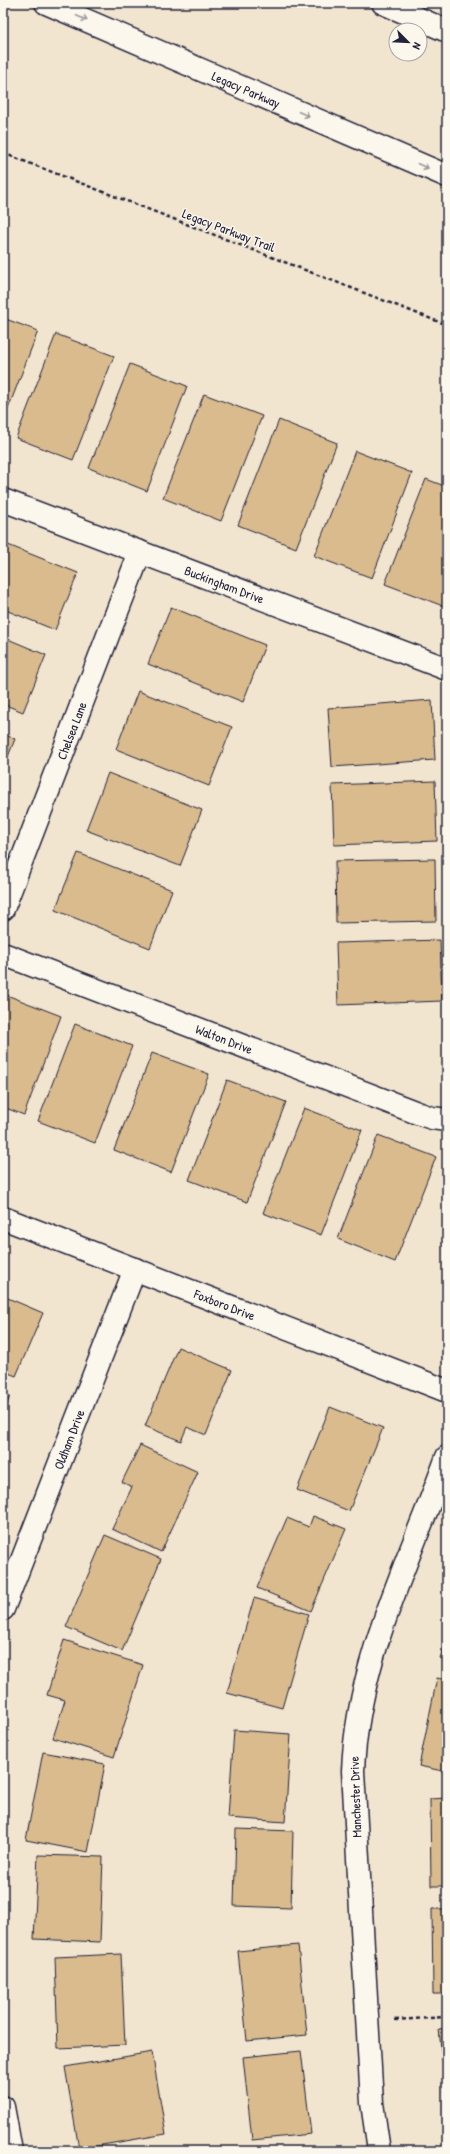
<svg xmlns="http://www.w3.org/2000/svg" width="450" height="2154" font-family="'Patrick Hand',sans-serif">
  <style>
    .building { fill: #d9bb8d; stroke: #22223b }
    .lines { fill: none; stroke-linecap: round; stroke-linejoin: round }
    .street-casing { stroke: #22223b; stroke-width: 25 }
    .secondary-casing { stroke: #22223b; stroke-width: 25 }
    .highway-casing { stroke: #22223b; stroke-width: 25 }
    .path { stroke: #22223b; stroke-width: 2.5; stroke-dasharray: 4 3; stroke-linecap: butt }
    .street { stroke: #fbf7ec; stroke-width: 22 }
    .secondary { stroke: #fbf7ec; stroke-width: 22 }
    .highway { stroke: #fbf7ec; stroke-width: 22 }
    .oneway { stroke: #99979c }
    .labels { text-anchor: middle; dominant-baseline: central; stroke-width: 3; stroke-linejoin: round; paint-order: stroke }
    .street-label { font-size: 13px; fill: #22223b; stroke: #fbf7ec }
  </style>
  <rect width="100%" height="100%" fill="#f1e5d0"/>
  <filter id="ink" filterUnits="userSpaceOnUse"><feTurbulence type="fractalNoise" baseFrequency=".025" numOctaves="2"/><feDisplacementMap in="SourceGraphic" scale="8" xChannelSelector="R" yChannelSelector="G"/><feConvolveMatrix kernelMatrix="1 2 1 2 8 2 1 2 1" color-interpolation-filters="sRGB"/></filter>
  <g filter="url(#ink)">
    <g class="building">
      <path d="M3,318L38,331L3,422Z"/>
      <path d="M56,334L114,356L73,460L16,438Z"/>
      <path d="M130,364L187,386L147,491L89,468Z"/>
      <path d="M204,394L262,416L221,521L163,498Z"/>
      <path d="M279,420L337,443L296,548L238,525Z"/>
      <path d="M355,451L412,473L372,578L314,556Z"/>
      <path d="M426,479L447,487V595L443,606L385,584Z"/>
      <path d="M3,543L78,573L55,630L3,609Z"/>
      <path d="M171,607L265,645L243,702L148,664Z"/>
      <path d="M3,637L46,655L23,712L3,704Z"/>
      <path d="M138,691L232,727L209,786L116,749Z"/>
      <path d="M432,700L435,760L332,767L328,708Z"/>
      <path d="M3,734L15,739L3,769Z"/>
      <path d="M108,773L202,810L180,866L86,830Z"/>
      <path d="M435,781L437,841L334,845L332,785Z"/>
      <path d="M78,853L172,890L150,948L55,910Z"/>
      <path d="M435,859L436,921L336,923L335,861Z"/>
      <path d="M440,940L442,1001L338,1005L336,943Z"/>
      <path d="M4,994L61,1016L24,1115L3,1107Z"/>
      <path d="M75,1024L132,1046L95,1143L38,1121Z"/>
      <path d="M152,1053L209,1074L171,1172L114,1150Z"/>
      <path d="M227,1080L286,1102L247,1202L189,1180Z"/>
      <path d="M304,1108L362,1130L321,1235L263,1213Z"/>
      <path d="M378,1135L436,1157L395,1262L338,1239Z"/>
      <path d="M3,1296L43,1313L16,1376L3,1371Z"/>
      <path d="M178,1347L232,1370L206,1435L187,1427L181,1441L145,1426Z"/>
      <path d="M3,1393L10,1396L3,1415Z"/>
      <path d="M330,1407L383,1428L349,1511L297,1490Z"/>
      <path d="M140,1445L198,1472L161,1552L112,1529L132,1487L122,1482Z"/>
      <path d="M313,1516L346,1529L311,1611L257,1588L287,1518L309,1527Z"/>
      <path d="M105,1535L161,1559L122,1651L66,1627Z"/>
      <path d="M254,1598L309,1614L282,1708L227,1693Z"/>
      <path d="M64,1640L143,1665L114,1757L53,1738L65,1700L47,1695Z"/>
      <path d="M447,1640V1661L440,1658Z"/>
      <path d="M437,1678L447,1680V1772L419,1766Z"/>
      <path d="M234,1730L291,1734L285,1822L228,1818Z"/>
      <path d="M43,1752L105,1764L88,1852L26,1840Z"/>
      <path d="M447,1798V1886H431L430,1799Z"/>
      <path d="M236,1829L293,1831L291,1908L234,1906Z"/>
      <path d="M38,1855L103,1857L100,1942L34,1939Z"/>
      <path d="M432,1909H447V1994H433Z"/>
      <path d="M298,1945L307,2035L247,2041L238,1951Z"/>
      <path d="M121,1954L125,2045L58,2048L55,1957Z"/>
      <path d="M447,2028V2109L439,2029Z"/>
      <path d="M301,2051L311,2134L252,2140L243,2057Z"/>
      <path d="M152,2052L166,2134L79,2149L65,2067Z"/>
    </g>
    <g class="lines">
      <g class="street-casing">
        <g id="street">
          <path id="s1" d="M3,500L447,669"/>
          <path id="s2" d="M3,909L140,552"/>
          <path id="s3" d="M3,954L420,1114L432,1118L447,1120"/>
          <path id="s4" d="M3,1609L135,1269"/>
          <path d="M3,2107L11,2151"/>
          <path d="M379,2151L372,2103L353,1771C357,1660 410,1560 447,1457"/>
        </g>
      </g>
      <g class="secondary-casing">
        <g id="secondary">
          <path id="s5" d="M3,1218L447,1391"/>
        </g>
      </g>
      <g class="highway-casing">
        <g id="highway">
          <path id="s6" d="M46,3L447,176"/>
          <path d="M383,3L447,31"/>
        </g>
      </g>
      <g class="path">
        <path d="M3,153L447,325"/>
        <path d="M395,2020L447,2017"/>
      </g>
      <use href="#street" class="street"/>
      <use href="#secondary" class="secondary"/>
      <use href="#highway" class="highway"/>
    </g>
    <defs><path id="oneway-shaft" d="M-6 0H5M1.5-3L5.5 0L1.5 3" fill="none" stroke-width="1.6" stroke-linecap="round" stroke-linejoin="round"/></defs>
    <g class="oneway">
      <use href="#oneway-shaft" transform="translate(82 18) rotate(23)"/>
      <use href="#oneway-shaft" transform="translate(304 114) rotate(23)"/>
      <use href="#oneway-shaft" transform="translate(423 166) rotate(23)"/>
    </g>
  </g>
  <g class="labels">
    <g class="street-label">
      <text stroke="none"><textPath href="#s6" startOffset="218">Legacy Parkway</textPath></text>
      <text transform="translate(229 230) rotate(21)">Legacy Parkway Trail</text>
      <text stroke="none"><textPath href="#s1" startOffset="237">Buckingham Drive</textPath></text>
      <text stroke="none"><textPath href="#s2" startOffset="191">Chelsea Lane</textPath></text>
      <text stroke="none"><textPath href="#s3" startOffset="237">Walton Drive</textPath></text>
      <text stroke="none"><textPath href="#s5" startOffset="238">Foxboro Drive</textPath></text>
      <text stroke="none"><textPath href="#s4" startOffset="182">Oldham Drive</textPath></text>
      <text transform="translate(355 1797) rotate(-92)">Manchester Drive</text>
    </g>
  </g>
  <rect width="450" height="2154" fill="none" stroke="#fbf7ec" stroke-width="16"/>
  <rect x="8" y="8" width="434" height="2138" fill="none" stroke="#22223b" stroke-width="1.5" filter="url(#ink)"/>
  <g transform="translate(408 42) rotate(114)"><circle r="19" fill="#fbf7ec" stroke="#a4a2a5"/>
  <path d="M0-3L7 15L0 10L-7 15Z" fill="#22223b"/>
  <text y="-6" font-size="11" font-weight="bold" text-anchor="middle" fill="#22223b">N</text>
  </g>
</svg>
